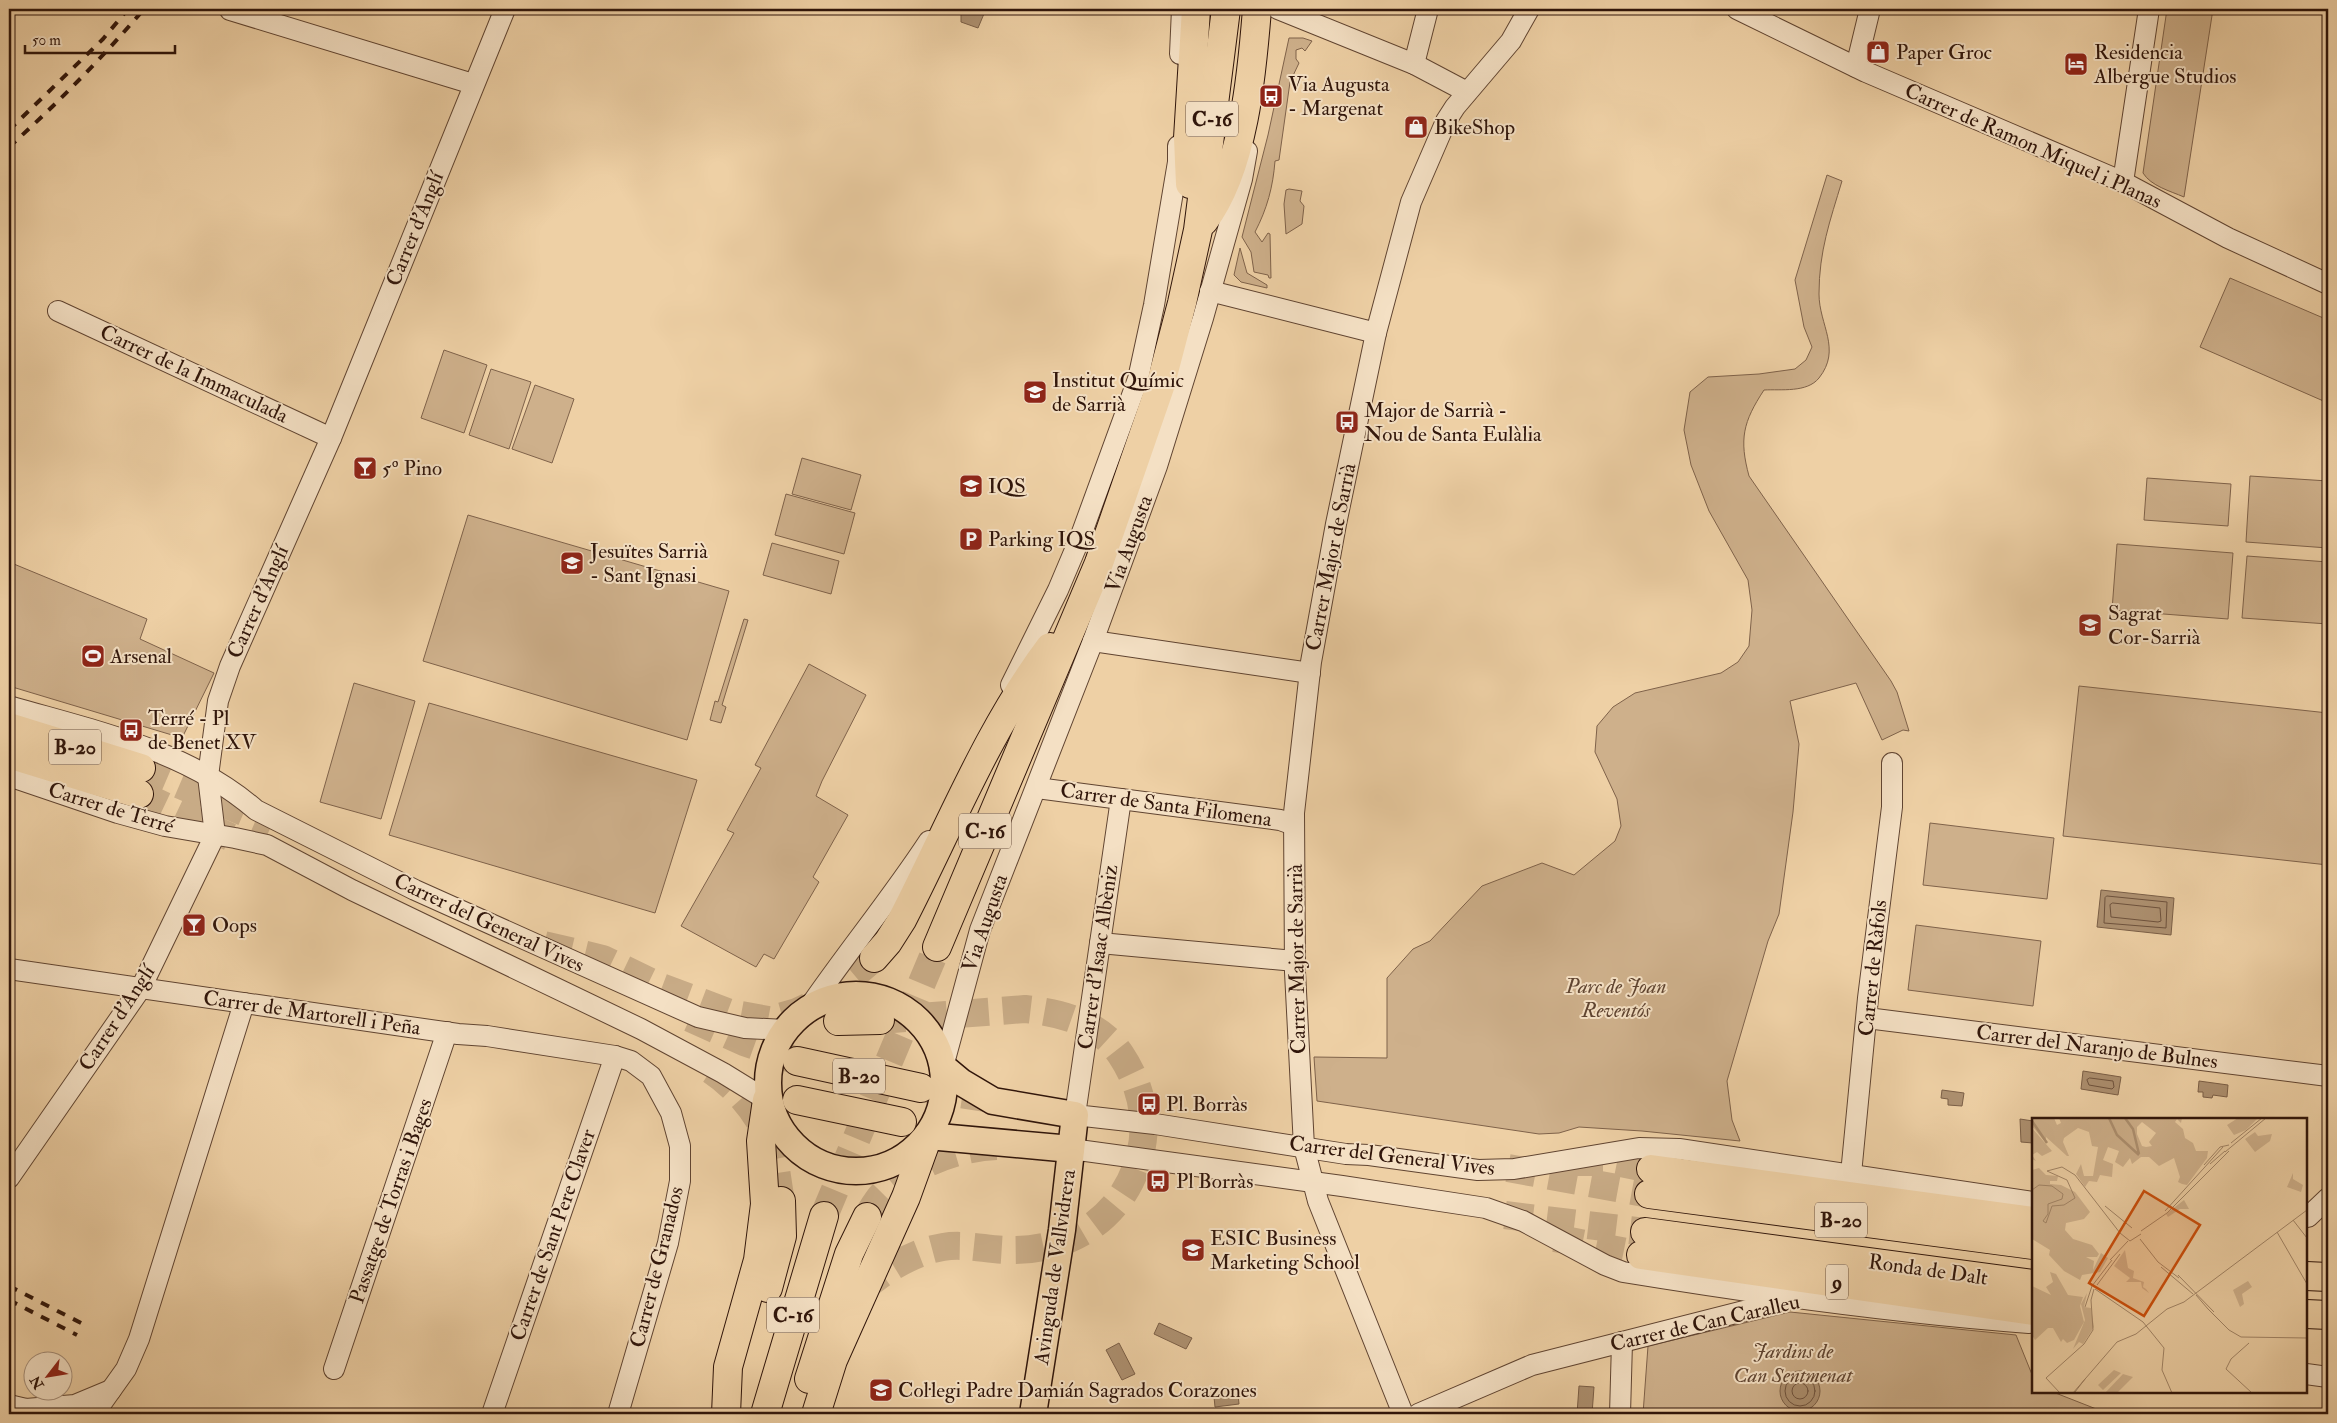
<svg xmlns="http://www.w3.org/2000/svg" width="2337" height="1423" font-family="'IM FELL Double Pica',serif">
  <style>
    .green { fill: #ceb08b; stroke: #7f624a }
    .water { fill: #ad9070; stroke: #7b5f47 }
    .lines { fill: none; stroke-linecap: round; stroke-linejoin: round }
    .shore { stroke: #6e523d; stroke-width: 1 }
    .highway-tunnel { stroke: #c8ab86; stroke-width: 28; stroke-dasharray: 28 14; stroke-linecap: butt }
    .minor-casing { stroke: #604431; stroke-width: 22 }
    .major-casing { stroke: #30150a; stroke-width: 29 }
    .highway-casing { stroke: #30150a; stroke-width: 30 }
    .minor { stroke: #f4e0c4; stroke-width: 20 }
    .major { stroke: #eed0a5; stroke-width: 26 }
    .highway { stroke: #eed0a5; stroke-width: 28 }
    .rail { stroke: #30150a; stroke-width: 4; stroke-dasharray: 9 9; stroke-linecap: butt }
    .labels { text-anchor: middle; dominant-baseline: central; stroke-width: 4; stroke-linejoin: round; paint-order: stroke }
    .shield { fill: #f4e0c4; stroke: #6b5242; stroke-width: 1 }
    .shield-label { font-size: 20px; font-weight: bold; fill: #30150a }
    .poi-label { font-size: 21px; fill: #30150a; stroke: #f4e0c4; text-anchor: start }
    .street-label { font-size: 21px; fill: #30150a; stroke: #f4e0c4 }
    .park-label { font-size: 21px; font-style: italic; fill: #5f4431; stroke: #f4e0c4 }
    .inset-river { fill: none; stroke: #ad9070; stroke-width: 2.5 }
    .inset-road { fill: none; stroke: #a28567; stroke-width: 1 }
    .view { fill: #cc4f0c; fill-opacity: 0.15; stroke: #cc4f0c; stroke-width: 2.5 }
    .inset-edge { fill: none; stroke: #30150a; stroke-width: 2.5 }
  </style>
  <rect width="100%" height="100%" fill="#eed0a5"/>
  <filter id="stains"><feTurbulence type="fractalNoise" baseFrequency=".004" numOctaves="4"/><feColorMatrix values="0 0 0 0 .2 0 0 0 0 .09 0 0 0 0 .02 0 0 0 .5 -.17"/></filter>
  <radialGradient id="worn" r=".72"><stop offset=".6" stop-color="#630" stop-opacity="0"/><stop offset="1" stop-color="#630" stop-opacity=".3"/></radialGradient>
  <g class="green">
    <path d="M2167,9H2213L2184,197C2170,191 2151,186 2143,173Z"/>
    <path d="M1289,38H1303L1312,41L1305,51L1302,48L1296,50V59L1299,63L1290,82L1279,160L1275,161C1273,187 1267,209 1255,232L1262,242L1268,233L1270,234L1271,278H1269L1268,275L1254,272L1251,252L1242,237L1268,135Z"/>
    <path d="M1827,175L1842,181C1830,221 1819,251 1819,294C1819,325 1842,349 1819,378C1807,393 1781,389 1764,390C1743,422 1739,439 1749,476L1891,681L1897,692L1909,731L1903,730L1882,740L1856,683L1790,701L1799,744L1793,812L1779,914L1768,941L1727,1081L1732,1120L1740,1141L1642,1131L1579,1127L1559,1133L1539,1134L1317,1101L1314,1057L1387,1058V978L1413,949L1430,941L1482,886L1542,863L1574,875L1615,841L1621,826L1617,799L1595,752L1597,726L1613,707L1635,693L1721,673L1738,662L1749,646L1752,610L1748,580L1709,511L1691,465L1684,430L1690,392L1708,377L1759,374L1795,369L1806,360L1812,347L1804,327L1795,280Z"/>
    <path d="M1289,189L1302,191L1300,201L1304,206L1302,224L1286,234L1284,204L1286,190Z"/>
    <path d="M1240,248L1247,273L1267,285V288L1241,282L1234,275Z"/>
    <path d="M2230,278L2328,320V403L2200,347Z"/>
    <path d="M444,350L487,365L464,433L421,418Z"/>
    <path d="M491,369L531,382L509,449L469,435Z"/>
    <path d="M535,385L574,399L552,463L512,449Z"/>
    <path d="M802,458L861,475L851,510L792,494Z"/>
    <path d="M2250,476L2328,481V548L2246,542Z"/>
    <path d="M2147,478L2231,484L2228,526L2144,520Z"/>
    <path d="M786,494L855,513L844,554L775,535Z"/>
    <path d="M468,515L729,591L687,740L423,661Z"/>
    <path d="M772,543L839,561L831,594L763,575Z"/>
    <path d="M2117,544L2233,553L2228,619L2112,610Z"/>
    <path d="M2247,556L2328,562V624L2242,618Z"/>
    <path d="M9,562L147,619L140,639L214,673L182,738L9,686Z"/>
    <path d="M744,619L748,620L722,705L726,707L721,723L710,720L715,701L718,702Z"/>
    <path d="M809,664L866,695L822,781L816,796L848,815L813,877L819,882L774,959L764,954L756,967L681,926L734,833L727,830L761,768L755,765Z"/>
    <path d="M354,683L415,701L381,819L320,802Z"/>
    <path d="M2079,686L2328,713V865L2063,836Z"/>
    <path d="M429,703L697,780L655,913L389,835Z"/>
    <path d="M1930,823L2054,838L2047,899L1923,885Z"/>
    <path d="M1916,925L2041,941L2033,1006L1908,990Z"/>
    <path d="M1790,1312L2016,1335L2033,1377V1392H2053L2109,1414H1643L1648,1346Z"/>
  </g>
  <g class="water">
    <path d="M970,9H986L978,28L961,22V13Z"/>
    <path d="M2101,890L2174,898L2171,935L2097,927Z"/>
    <path d="M2083,1071L2121,1077L2118,1095L2081,1089Z"/>
    <path d="M2199,1081L2228,1085L2227,1097L2213,1095L2212,1098L2203,1097V1092H2198Z"/>
    <path d="M1942,1090L1964,1093L1962,1106L1948,1105V1099L1941,1098Z"/>
    <path d="M2020,1119L2033,1121V1143L2021,1142Z"/>
    <path d="M1159,1323L1192,1338L1186,1349L1154,1334Z"/>
    <path d="M1119,1343L1135,1374L1122,1380L1106,1350Z"/>
    <circle cx="1800" cy="1391" r="20"/>
    <path d="M1579,1386L1594,1387L1592,1414H1577Z"/>
    <path d="M1238,1394L1239,1404L1215,1407L1214,1397Z"/>
  </g>
  <g class="lines">
    <g class="shore">
      <path d="M2107,896L2167,902L2166,928L2104,923L2105,898Z"/>
      <path d="M2113,903L2160,908L2161,921L2158,922L2111,917L2110,905Z"/>
      <path d="M2090,1078L2113,1081L2114,1087L2112,1089L2089,1085L2087,1080Z"/>
      <circle cx="1800" cy="1391" r="15"/>
      <circle cx="1800" cy="1391" r="8"/>
    </g>
    <g class="highway-tunnel">
      <path d="M141,768L272,824"/>
      <path d="M139,794L230,837"/>
      <path d="M544,945L603,959L661,987L730,1013L768,1020L797,1012L818,1002L836,990L874,958"/>
      <path d="M690,1018L744,1042L797,1061"/>
      <path d="M711,1070C735,1086 759,1113 769,1141C776,1159 777,1182 781,1201"/>
      <path d="M921,1088L992,1099"/>
      <path d="M1575,1162H1616L1651,1169"/>
      <path d="M1508,1168L1649,1194"/>
      <path d="M1505,1215L1645,1232"/>
      <path d="M824,1216L937,947"/>
      <path d="M867,1217C872,1209 878,1198 885,1192C914,1164 959,1147 998,1146"/>
      <path d="M1555,1238L1641,1255"/>
      <path d="M860,1291C883,1271 912,1252 943,1247C967,1243 990,1251 1014,1250C1074,1250 1125,1214 1140,1155C1149,1120 1141,1085 1121,1055C1099,1022 1061,1013 1025,1009L880,1020"/>
    </g>
    <g class="minor-casing">
      <g id="minor">
        <path d="M1278,9L1414,64L1467,92"/>
        <path d="M1737,9L1866,72L2123,182L2228,238L2328,284"/>
        <path d="M230,10L473,84"/>
        <path d="M1180,54L1182,9"/>
        <path d="M1414,64L1428,9"/>
        <path d="M1856,67L1870,9"/>
        <path d="M2123,182L2149,9"/>
        <path d="M1210,291L1376,333"/>
        <path d="M58,311L331,438"/>
        <path d="M1093,641L1310,673"/>
        <path d="M1011,685L1058,590L1080,538L1138,379L1154,305L1178,162V146"/>
        <path d="M9,706C95,731 187,750 256,810L415,890L698,1017L745,1028L786,1030"/>
        <path d="M9,776L118,813L165,826L235,838L267,845L352,890L641,1029L723,1073L767,1100"/>
        <path d="M1037,788L1280,820L1294,825"/>
        <path d="M1121,799L1075,1115L1155,1124L1346,1154L1369,1155L1478,1170L1514,1169L1639,1148L1679,1149L2033,1202"/>
        <path d="M1100,943L1295,961"/>
        <path d="M9,969L458,1034L487,1036L615,1056L631,1061L651,1076L671,1113L680,1146V1181L668,1243L618,1414"/>
        <path d="M808,1009C847,952 891,899 929,841"/>
        <path d="M1867,1018L2328,1076"/>
        <path d="M943,1067L980,930L1093,641L1157,466L1203,318L1242,179L1247,151"/>
        <path d="M1071,1149L1342,1186L1486,1208L1523,1221L1605,1265L1623,1272C1758,1294 1893,1313 2029,1323"/>
        <path d="M1851,1174L1868,998L1892,807V763"/>
        <path d="M9,1178L141,988L215,835L208,776L218,701L230,666L331,438L505,9"/>
        <path d="M2308,1217L2328,1198"/>
        <path d="M334,1369L447,1032"/>
        <path d="M2306,1374L2328,1377"/>
        <path d="M9,1405L26,1409L75,1405L111,1390"/>
        <path d="M94,1414L126,1369L139,1339L244,1003"/>
        <path d="M492,1414L615,1056"/>
        <path d="M1403,1414L1318,1201L1304,1147L1295,972L1294,813L1311,662L1336,524L1376,333L1411,202L1446,121L1455,107L1511,41L1529,9"/>
        <path d="M1418,1414L1532,1365L1787,1300"/>
        <path d="M1620,1414L1622,1342"/>
      </g>
    </g>
    <g class="major-casing">
      <g id="major">
        <circle cx="856" cy="1083" r="88"/>
        <path d="M943,1067L961,1082L993,1101L1075,1115L1062,1230L1033,1414"/>
        <path d="M928,1136L1071,1149"/>
      </g>
    </g>
    <g class="highway-casing">
      <g id="highway">
        <path d="M1190,184L1188,138L1196,9"/>
        <path d="M1204,221C1244,168 1252,73 1257,9"/>
        <path d="M9,727L141,768"/>
        <path d="M9,754L139,794"/>
        <path d="M937,947L1099,563L1160,387L1182,303L1198,230L1226,9"/>
        <path d="M874,958L888,942L902,920C949,829 988,729 1050,647"/>
        <path d="M838,1021L880,1020"/>
        <path d="M797,1061L921,1088"/>
        <path d="M797,1100L902,1122"/>
        <path d="M1651,1169L2033,1221"/>
        <path d="M1649,1194L2033,1245"/>
        <path d="M1645,1232L2033,1284"/>
        <path d="M1641,1255L2033,1311"/>
        <path d="M2306,1276L2328,1277"/>
        <path d="M768,1288L782,1236L781,1201"/>
        <path d="M2306,1314L2328,1315"/>
        <path d="M809,1379L849,1254L867,1217"/>
        <path d="M726,1414L728,1367L758,1260L765,1204L761,1141L767,1100"/>
        <path d="M765,1414L824,1216"/>
        <path d="M816,1414L833,1360L906,1197L928,1136"/>
      </g>
    </g>
    <use href="#minor" class="minor"/>
    <use href="#major" class="major"/>
    <use href="#highway" class="highway"/>
    <g class="rail">
      <path d="M9,130L103,39L128,9"/>
      <path d="M9,147C57,104 102,58 144,9"/>
      <path d="M9,1286L83,1324"/>
      <path d="M9,1300L77,1335"/>
    </g>
  </g>
  <defs>
    <g id="shop-square" transform="scale(1.25)"><rect x="-9" y="-9" width="18" height="18" rx="4" fill="#8f2418" stroke="#f4e0c4"/><path d="M-5-2.5h2.3a2.7 3.5 0 0 1 5.4 0H5L5.5 6h-11ZM-1.5-2.5h3a1.5 2.3 0 0 0-3 0Z" fill="#fff"/></g>
    <g id="hotel-square" transform="scale(1.25)"><rect x="-9" y="-9" width="18" height="18" rx="4" fill="#8f2418" stroke="#f4e0c4"/><path d="M-6-4.5h1.5V1H6V5H4.5V3h-9V5H-6ZM-4 0a1.8 1.8 0 1 1 3.6 0ZM.5 0V-2.5h3Q6-2.5 6 0Z" fill="#fff"/></g>
    <g id="bus-square" transform="scale(1.25)"><rect x="-9" y="-9" width="18" height="18" rx="4" fill="#8f2418" stroke="#f4e0c4"/><path d="M-5-6H5V4H4V6H2V4H-2V6H-4V4H-5ZM-3.5-4V0h7V-4ZM-3.5 1.2v1.5H-2V1.2ZM2 1.2v1.5H3.5V1.2Z" fill="#fff"/></g>
    <g id="university-square" transform="scale(1.25)"><rect x="-9" y="-9" width="18" height="18" rx="4" fill="#8f2418" stroke="#f4e0c4"/><path d="M0-5L7-2L0 1L-7-2ZM-4 1L0 2.5L4 1V4Q0 6-4 4Z" fill="#fff"/></g>
    <g id="bar-square" transform="scale(1.25)"><rect x="-9" y="-9" width="18" height="18" rx="4" fill="#8f2418" stroke="#f4e0c4"/><path d="M-6-5H6L.8 .8V4.5H3.5V6h-7V4.5H-.8V.8Z" fill="#fff"/></g>
    <g id="parking-square" transform="scale(1.25)"><rect x="-9" y="-9" width="18" height="18" rx="4" fill="#8f2418" stroke="#f4e0c4"/><path d="M-3.5-5.5H1a3.5 3.5 0 0 1 0 7H-1V5.5H-3.5ZM-1-3.4V-.6H.8a1.4 1.4 0 0 0 0-2.8Z" fill="#fff"/></g>
    <g id="school-square" transform="scale(1.25)"><rect x="-9" y="-9" width="18" height="18" rx="4" fill="#8f2418" stroke="#f4e0c4"/><path d="M0-5L7-2L0 1L-7-2ZM-4 1L0 2.5L4 1V4Q0 6-4 4Z" fill="#fff"/></g>
    <g id="stadium-square" transform="scale(1.25)"><rect x="-9" y="-9" width="18" height="18" rx="4" fill="#8f2418" stroke="#f4e0c4"/><path d="M0-5a6.5 5 0 1 0 0 10a6.5 5 0 1 0 0-10ZM-3.5-1.8h7v3.6h-7Z" fill="#fff"/></g>
  </defs>
  <g fill-rule="evenodd">
    <use href="#shop-square" x="1878" y="52"/>
    <use href="#hotel-square" x="2076" y="64"/>
    <use href="#bus-square" x="1271" y="96"/>
    <use href="#shop-square" x="1416" y="127"/>
    <use href="#university-square" x="1035" y="392"/>
    <use href="#bus-square" x="1347" y="422"/>
    <use href="#bar-square" x="365" y="468"/>
    <use href="#university-square" x="971" y="486"/>
    <use href="#parking-square" x="971" y="539"/>
    <use href="#school-square" x="572" y="563"/>
    <use href="#school-square" x="2090" y="625"/>
    <use href="#stadium-square" x="93" y="656"/>
    <use href="#bus-square" x="131" y="730"/>
    <use href="#bar-square" x="194" y="925"/>
    <use href="#bus-square" x="1149" y="1104"/>
    <use href="#bus-square" x="1158" y="1181"/>
    <use href="#university-square" x="1193" y="1250"/>
    <use href="#school-square" x="881" y="1390"/>
  </g>
  <g class="labels">
    <g class="shield">
      <rect x="1186" y="101.5" width="52" height="35" rx="4"/>
      <rect x="49" y="729.5" width="52" height="35" rx="4"/>
      <rect x="959" y="813.5" width="52" height="35" rx="4"/>
      <rect x="833" y="1058.5" width="52" height="35" rx="4"/>
      <rect x="1815" y="1202.5" width="52" height="35" rx="4"/>
      <rect x="1826" y="1264.5" width="22" height="35" rx="4"/>
      <rect x="767" y="1297.5" width="52" height="35" rx="4"/>
    </g>
    <g class="shield-label">
      <text x="1212" y="119">C-16</text>
      <text x="75" y="747">B-20</text>
      <text x="985" y="831">C-16</text>
      <text x="859" y="1076">B-20</text>
      <text x="1841" y="1220">B-20</text>
      <text x="1837" y="1282">9</text>
      <text x="793" y="1315">C-16</text>
    </g>
    <g class="poi-label">
      <text x="1896" y="52">Paper Groc</text>
      <text x="2094" y="52">Residencia<tspan x="2094" dy="24">Albergue Studios</tspan></text>
      <text x="1288" y="84">Via Augusta<tspan x="1288" dy="24">- Margenat</tspan></text>
      <text x="1434" y="127">BikeShop</text>
      <text x="1052" y="380">Institut Químic<tspan x="1052" dy="24">de Sarrià</tspan></text>
      <text x="1364" y="410">Major de Sarrià -<tspan x="1364" dy="24">Nou de Santa Eulàlia</tspan></text>
      <text x="382" y="468">5º Pino</text>
      <text x="988" y="486">IQS</text>
      <text x="988" y="539">Parking IQS</text>
      <text x="590" y="551">Jesuïtes Sarrià<tspan x="590" dy="24">- Sant Ignasi</tspan></text>
      <text x="2108" y="613">Sagrat<tspan x="2108" dy="24">Cor-Sarrià</tspan></text>
      <text x="110" y="656">Arsenal</text>
      <text x="148" y="718">Terré - Pl<tspan x="148" dy="24">de Benet XV</tspan></text>
      <text x="212" y="925">Oops</text>
      <text x="1166" y="1104">Pl. Borràs</text>
      <text x="1176" y="1181">Pl Borràs</text>
      <text x="1210" y="1238">ESIC Business<tspan x="1210" dy="24">Marketing School</tspan></text>
      <text x="898" y="1390">Col·legi Padre Damián Sagrados Corazones</text>
    </g>
    <g class="street-label">
      <text transform="translate(2033 146) rotate(24)">Carrer de Ramon Miquel i Planas</text>
      <text transform="translate(415 229) rotate(-68)">Carrer d'Anglí</text>
      <text transform="translate(194 374) rotate(25)">Carrer de la Immaculada</text>
      <text transform="translate(1129 544) rotate(-70)">Via Augusta</text>
      <text transform="translate(1331 557) rotate(-79)">Carrer Major de Sarrià</text>
      <text transform="translate(258 602) rotate(-66)">Carrer d'Anglí</text>
      <text transform="translate(1166 805) rotate(8)">Carrer de Santa Filomena</text>
      <text transform="translate(111 808) rotate(17)">Carrer de Terré</text>
      <text transform="translate(489 923) rotate(25)">Carrer del General Vives</text>
      <text transform="translate(985 923) rotate(-71)">Via Augusta</text>
      <text transform="translate(1098 957) rotate(-82)">Carrer d'Isaac Albèniz</text>
      <text transform="translate(1297 959) rotate(-91)">Carrer Major de Sarrià</text>
      <text transform="translate(1873 968) rotate(-84)">Carrer de Ràfols</text>
      <text transform="translate(312 1013) rotate(8)">Carrer de Martorell i Peña</text>
      <text transform="translate(117 1018) rotate(-57)">Carrer d'Anglí</text>
      <text transform="translate(2097 1047) rotate(7)">Carrer del Naranjo de Bulnes</text>
      <text transform="translate(1392 1156) rotate(7)">Carrer del General Vives</text>
      <text transform="translate(391 1201) rotate(-71)">Passatge de Torras i Bages</text>
      <text transform="translate(553 1235) rotate(-71)">Carrer de Sant Pere Claver</text>
      <text transform="translate(657 1267) rotate(-76)">Carrer de Granados</text>
      <text transform="translate(1055 1267) rotate(-82)">Avinguda de Vallvidrera</text>
      <text transform="translate(1928 1270) rotate(8)">Ronda de Dalt</text>
      <text transform="translate(1705 1323) rotate(-13)">Carrer de Can Caralleu</text>
    </g>
    <g class="park-label">
      <text x="1616" y="986">Parc de Joan<tspan x="1616" dy="24">Reventós</tspan></text>
      <text x="1793" y="1351">Jardins de<tspan x="1793" dy="24">Can Sentmenat</tspan></text>
    </g>
  </g>
  <g transform="translate(2032 1118)">
    <rect width="275" height="275" fill="#eed0a5"/>
    <path d="M0,0H22L25,7L29,5L27,0H150L149,5L145,1L143,4L151,11L153,20L161,25L164,33H176L175,40L155,67L150,66L146,64L148,59L142,40L127,48L117,39H109L100,46L98,40L91,49L83,44L87,33L76,29L71,42L81,46L80,59L68,57L65,64L57,63L53,69L44,56L49,46L52,58H61L66,29L60,28L57,14L46,10L32,20L31,24L37,38H35L14,19V25L0,8ZM110,4L124,15L117,24L120,28L114,29L110,28L105,16V9ZM206,0H226L214,12L202,17L195,7ZM0,10L20,33L10,38L5,34L0,37L4,43L0,41ZM223,14L226,18L240,16L238,23L223,34L213,21ZM7,50L14,57L26,58L25,63H18V66L29,67L43,74L58,94L52,101L34,105L33,112L41,121L60,127L67,136L65,139H54L62,143L61,152L69,135L76,140L68,154L50,157L48,162L32,153L17,137L18,132L0,121V52ZM261,55V61L271,67L269,74L255,69ZM152,82L157,91H148L136,99L134,96ZM93,132L96,150L102,153L101,160L112,164L111,169L114,171L117,175L110,170L109,164H94L98,160L82,148ZM18,154L24,156L36,177L51,179L48,188L52,204L42,222L35,225L31,221L29,224L21,210H16L3,222L0,217V168L19,177L14,169L21,164ZM216,163L220,169L210,176L212,186L208,189L201,172ZM55,175L52,189L59,190L62,209L51,226L47,224L41,231L53,202L49,186ZM82,252L89,255L71,272L66,267ZM91,256L101,259L85,275H73Z" fill="#ceb08b" fill-rule="evenodd"/>
    <path class="inset-river" d="M77,0L85,17L107,37M93,0L101,11L107,36M0,3L15,25"/>
    <path class="inset-road" d="M199,25L230,0M193,34L234,0M185,45L197,33M178,46L193,33M172,47L188,29L197,27M0,72L7,67L20,68L31,76L30,81L16,86V96L11,103L14,105L20,88L32,87L43,80L35,62L15,53L30,49L43,57L88,115L98,123L109,116M73,88L100,110M133,93L191,29M261,102L275,120M109,113L135,95L185,45M245,114L275,166M108,121L126,144L147,160M78,142L96,123M129,149L161,176M146,157L182,194M65,167L88,136M63,171L111,204L132,230L130,252L140,275M164,177L176,191M53,189L60,168L80,142M176,191L197,212L209,219L275,220M217,225L199,241L194,251L220,275M43,274L53,261M28,275L14,260L52,226L61,212L59,182L62,171M41,275L85,224L104,216L135,191L152,184L275,92"/>
    <path class="view" d="M112,73L168,107L112,198L57,165Z"/>
    <rect width="275" height="275" class="inset-edge"/>
  </g>
  <rect width="2337" height="1423" fill="none" stroke="#eed0a5" stroke-width="30"/>
  <rect x="10" y="10" width="2317" height="1403" fill="none" stroke="#30150a" stroke-width="2.5"/>
  <rect x="15" y="15" width="2307" height="1393" fill="none" stroke="#30150a"/>
  <g transform="translate(48 1376) rotate(239)"><circle r="24" fill="#f4e0c4" stroke="#a68f7a"/>
  <path d="M0-4L9 19L0 12L-9 19Z" fill="#8f2418"/>
  <text y="-8" font-size="14" font-weight="bold" text-anchor="middle" fill="#30150a">N</text>
  </g>
  <path d="M25 45v8h150v-8" fill="none" stroke="#30150a" stroke-width="2.5"/>
  <text x="32" y="45" font-size="15" fill="#30150a" stroke="#f4e0c4" stroke-width="4" paint-order="stroke">50 m</text>
  <rect width="100%" height="100%" filter="url(#stains)"/>
  <rect width="100%" height="100%" fill="url(#worn)"/>
</svg>
